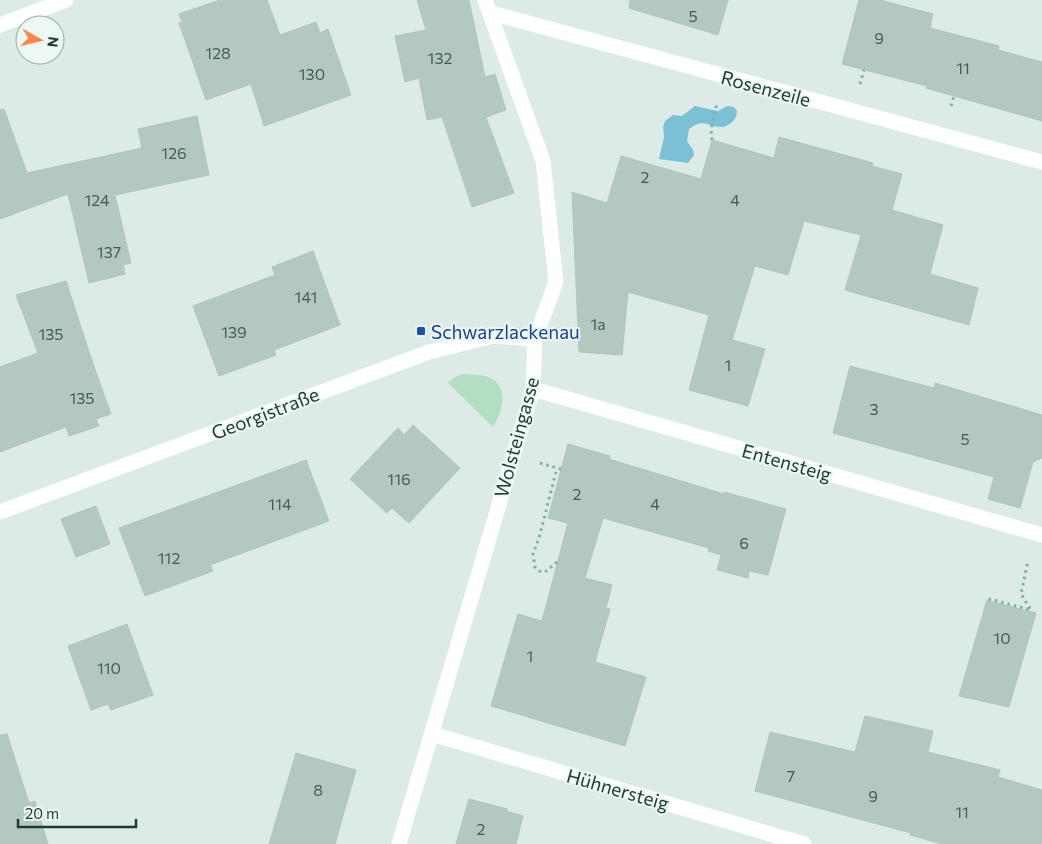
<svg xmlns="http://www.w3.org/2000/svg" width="1042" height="844" font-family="Commissioner,sans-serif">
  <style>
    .green { fill: #b2dfc3 }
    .water { fill: #7cc0d7 }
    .building { fill: #b4c8c2; stroke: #aec5be }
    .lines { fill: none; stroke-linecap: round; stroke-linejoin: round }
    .path { stroke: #79b2a6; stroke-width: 3; stroke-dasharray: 2.5 4; stroke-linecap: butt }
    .street { stroke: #fff; stroke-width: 15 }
    .transit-dot { fill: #1a4fb4; stroke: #edf7f3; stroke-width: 2 }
    .labels { text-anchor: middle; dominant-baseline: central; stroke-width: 4; stroke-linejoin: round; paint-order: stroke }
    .number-label { font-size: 16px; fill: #435e59 }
    .street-label { font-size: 19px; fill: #1d3b36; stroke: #edf7f3 }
    .transit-label { font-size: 19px; fill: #164399; stroke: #edf7f3; text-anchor: start }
  </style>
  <rect width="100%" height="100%" fill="#dcebe6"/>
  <path class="green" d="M462,374C471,375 483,374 490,378C510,387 502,413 493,427L448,383L455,377Z"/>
  <path class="water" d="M695,106L718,111L727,106L734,107L737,111C736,121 732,123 724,127C707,128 705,117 689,129L687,141L693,150L694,155L688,163L659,159L664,137L663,127L665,121L673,115L682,116Z"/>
  <g class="building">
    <path d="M220,0H267L280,35L316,22L320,33L328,29L351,95L264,126L251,84L206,100L179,23L182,22L179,14Z"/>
    <path d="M417,0H469L485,77L495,74L506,110L486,117L514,193L472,207L442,117L427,120L419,78L405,82L395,36L426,30Z"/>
    <path d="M630,0H728L718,35L629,8Z"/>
    <path d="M859,0H880L933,14L930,28L999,46L998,50L1042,62V121L926,88L927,86L842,64Z"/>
    <path d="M4,109L27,173L142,148L138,129L197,116L209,175L115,195L131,263L123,265L125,274L89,283L68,194L0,219V110Z"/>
    <path d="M779,137L873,163L872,166L902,174L892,210L943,225L930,274L978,288L969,325L845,290L861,235L804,221L788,275L755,266L732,340L765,349L748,406L689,390L709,315L628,292L622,355L579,352L572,192L607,203L621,156L701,179L712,140L774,158Z"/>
    <path d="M313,251L340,325L274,350L276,355L219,376L193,306L275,275L272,267Z"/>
    <path d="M66,281L91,358L111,414L96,419L99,426L69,436L66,427L0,452V367L38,353L16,295Z"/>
    <path d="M850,366L934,388L935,383L1042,415V458L1033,462L1020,508L988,499L994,477L833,433Z"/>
    <path d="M413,425L460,468L409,523L392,508L387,513L350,479L398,428L404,435Z"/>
    <path d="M568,444L610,456L609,459L724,494V492L786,509L768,575L749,571L748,578L717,570L721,555L708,551L709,548L603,518L585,578L612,585L606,608L610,609L595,662L646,677L625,746L491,706L518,614L542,621L568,523L548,518Z"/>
    <path d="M306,460L329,521L210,565L213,571L145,596L119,528Z"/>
    <path d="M96,506L110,544L76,557L61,519Z"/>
    <path d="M987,600L1036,613L1009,707L959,696Z"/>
    <path d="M127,624L153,695L111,710L108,704L91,710L68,646Z"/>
    <path d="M865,716L933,731L928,752L1000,770L998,777L1042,790V844H942L910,835L911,833L755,791L770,732L855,752Z"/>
    <path d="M7,734L29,803L35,801L48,844H0V735Z"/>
    <path d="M296,753L356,770L335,844H269Z"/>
    <path d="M469,799L507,809L506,811L523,816L516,844H456Z"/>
  </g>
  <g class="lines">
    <g class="path">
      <path d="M860,84L864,70"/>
      <path d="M951,106L954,96"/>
      <path d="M712,140L711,129L717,103"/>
      <path d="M540,463L561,469"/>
      <path d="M557,562L545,572L539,571L535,567L533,554L539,538L557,468"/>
      <path d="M989,600L990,599L1031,610L1021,594L1028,561"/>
    </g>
    <g class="street">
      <path d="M491,13L1042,162"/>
      <path d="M0,25L66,0"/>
      <path d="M533,389L1042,535"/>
      <path d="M0,512L429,352L493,336L535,339"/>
      <path d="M432,734L804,844"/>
      <path d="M399,844L533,389L535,339L556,282L543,161L485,0"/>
    </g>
  </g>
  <rect class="transit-dot" x="416" y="326" width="10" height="10" rx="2.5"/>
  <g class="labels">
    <g class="number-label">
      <text x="693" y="15">5</text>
      <text x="879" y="37">9</text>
      <text x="218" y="52">128</text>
      <text x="440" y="57">132</text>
      <text x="963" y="67">11</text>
      <text x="312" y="73">130</text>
      <text x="174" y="152">126</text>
      <text x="645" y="176">2</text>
      <text x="97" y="199">124</text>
      <text x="735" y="199">4</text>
      <text x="109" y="251">137</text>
      <text x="306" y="296">141</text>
      <text x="598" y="323">1a</text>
      <text x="234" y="331">139</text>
      <text x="51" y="333">135</text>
      <text x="728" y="364">1</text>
      <text x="82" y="397">135</text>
      <text x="874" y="408">3</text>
      <text x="965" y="438">5</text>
      <text x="399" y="478">116</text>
      <text x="577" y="493">2</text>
      <text x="280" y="503">114</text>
      <text x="655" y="503">4</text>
      <text x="744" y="542">6</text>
      <text x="169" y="557">112</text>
      <text x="1002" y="637">10</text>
      <text x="530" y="655">1</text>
      <text x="109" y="667">110</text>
      <text x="791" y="775">7</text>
      <text x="318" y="789">8</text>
      <text x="873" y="795">9</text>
      <text x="962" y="811">11</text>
      <text x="481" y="828">2</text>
    </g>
    <g class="street-label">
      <text transform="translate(766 88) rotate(15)">Rosenzeile</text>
      <text transform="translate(265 413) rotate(-21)">Georgistraße</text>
      <text transform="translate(516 437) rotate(-75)">Wolsteingasse</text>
      <text transform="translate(787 462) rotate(16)">Entensteig</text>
      <text transform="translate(618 789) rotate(16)">Hühnersteig</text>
    </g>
    <g class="transit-label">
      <text x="431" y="331">Schwarzlackenau</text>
    </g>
  </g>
  <g transform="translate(40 40) rotate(98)"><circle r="24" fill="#edf7f3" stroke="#9aaca7"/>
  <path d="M0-4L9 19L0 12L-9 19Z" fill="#ff8646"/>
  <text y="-8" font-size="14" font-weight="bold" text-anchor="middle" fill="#1d3b36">N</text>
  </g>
  <path d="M18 819v8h118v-8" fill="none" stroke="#1d3b36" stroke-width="2.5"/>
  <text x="25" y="819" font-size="15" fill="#1d3b36" stroke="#edf7f3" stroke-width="4" paint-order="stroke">20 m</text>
</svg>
